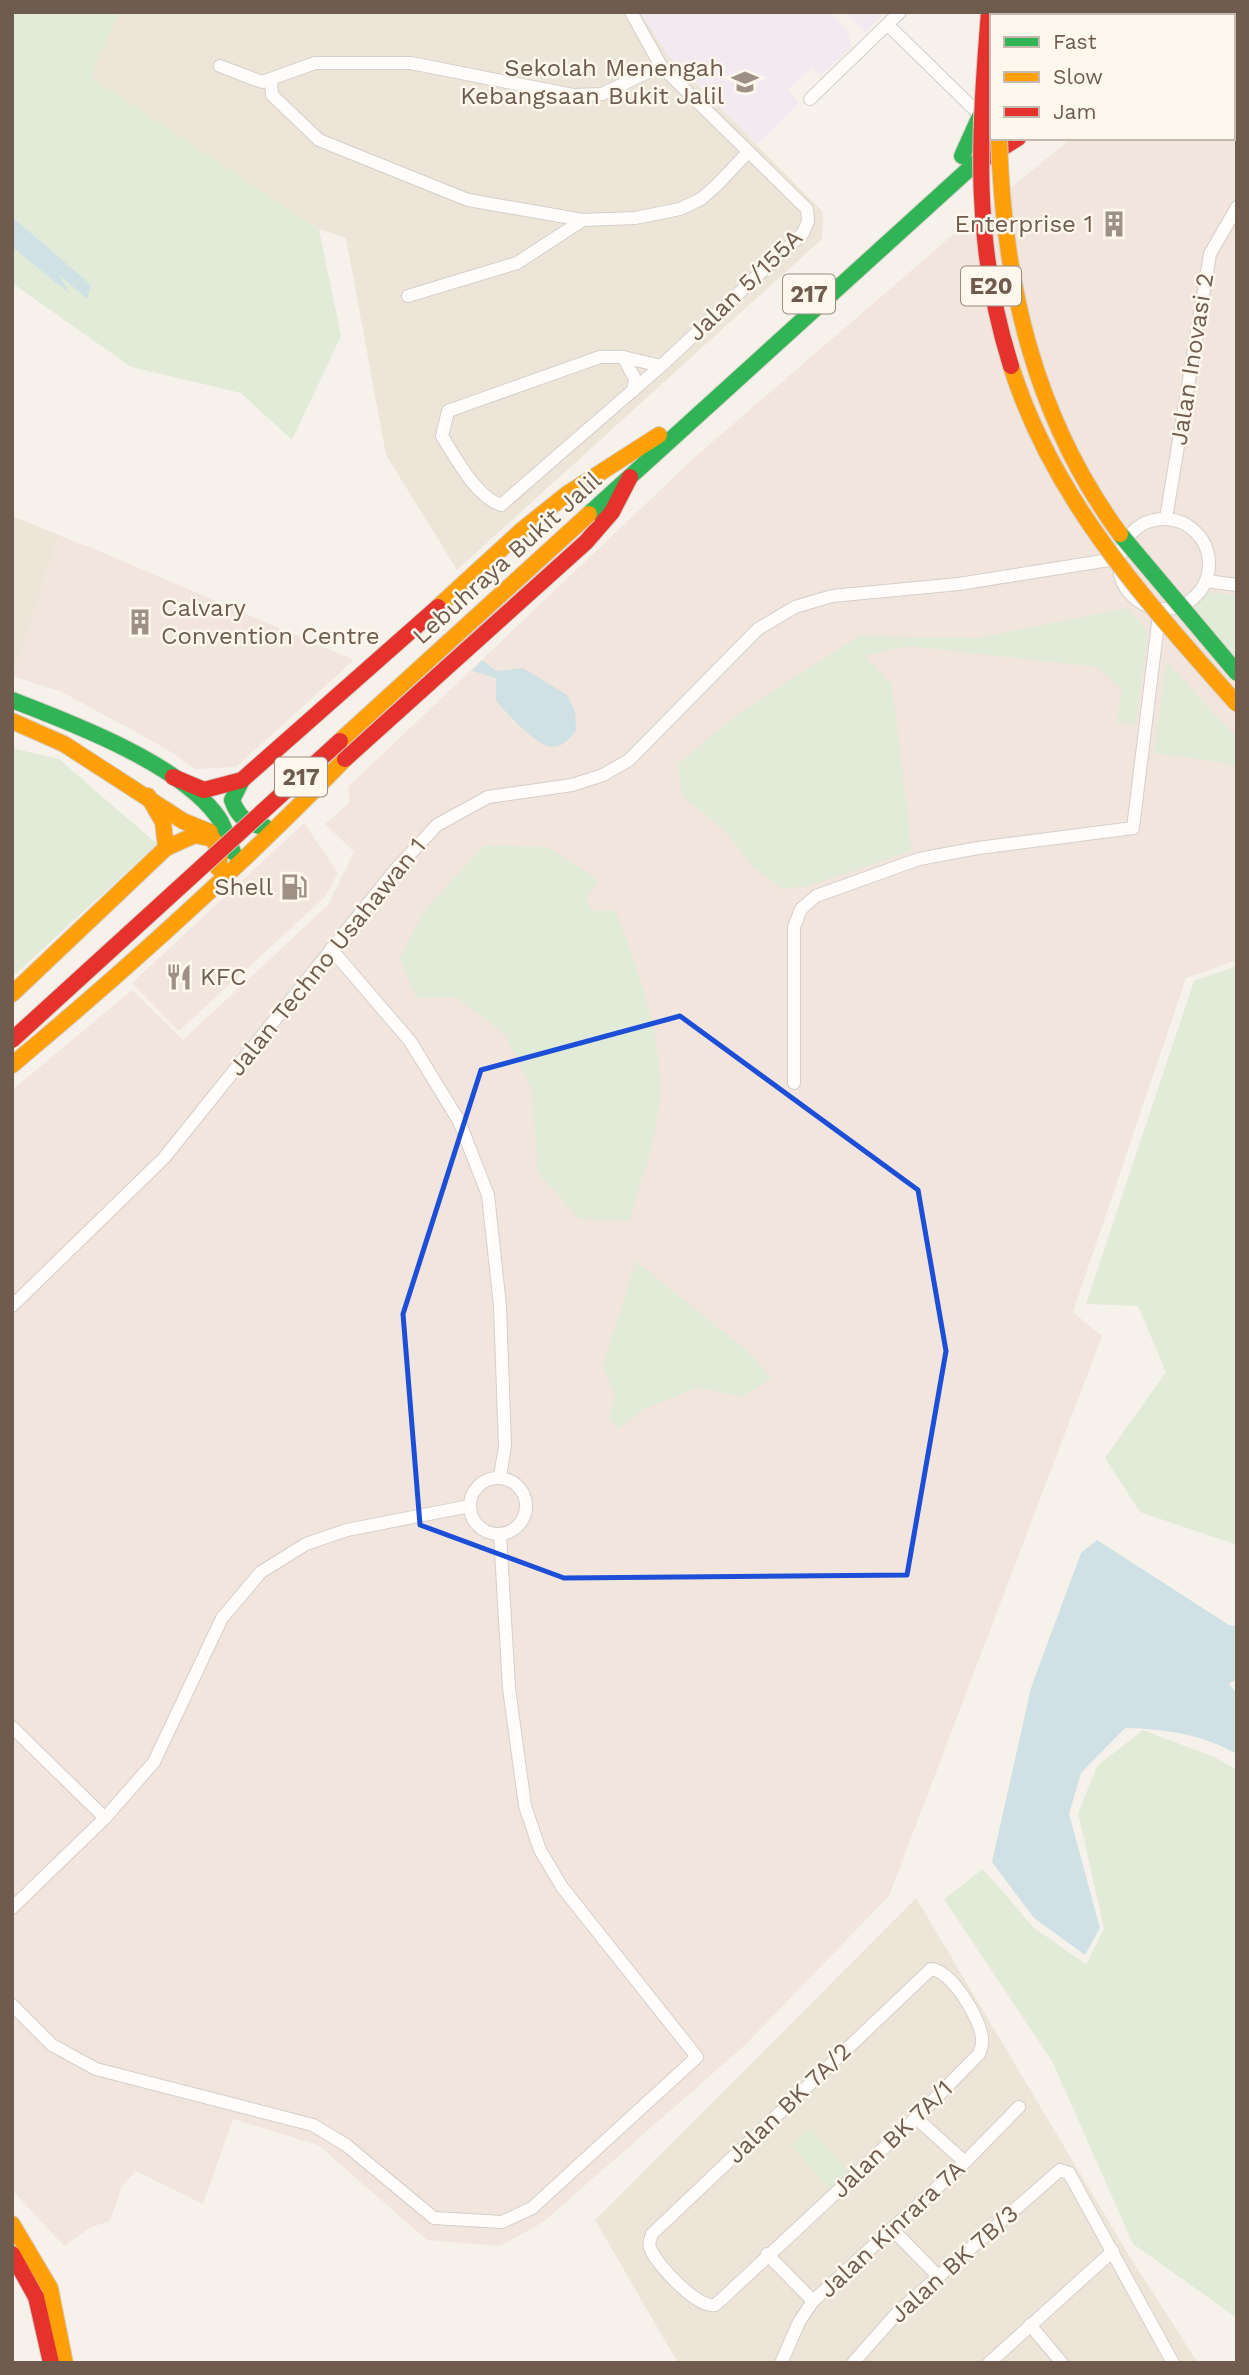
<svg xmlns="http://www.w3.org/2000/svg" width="1249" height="2375" font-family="'Work Sans',sans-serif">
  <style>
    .residential { fill: #eee5d9 }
    .commercial { fill: #f2e5dd }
    .education { fill: #f3eaf1 }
    .green { fill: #e2ebd7 }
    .water { fill: #cfe1e4 }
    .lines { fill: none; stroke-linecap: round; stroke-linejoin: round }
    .street-casing { stroke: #d5cfc9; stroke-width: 14 }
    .fast-casing { stroke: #d5cfc9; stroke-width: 18 }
    .slow-casing { stroke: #d5cfc9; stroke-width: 18 }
    .jam-casing { stroke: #d5cfc9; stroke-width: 18 }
    .street { stroke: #fefdfc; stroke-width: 12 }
    .fast { stroke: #30b455; stroke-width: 16 }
    .slow { stroke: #ff9f0a; stroke-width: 16 }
    .jam { stroke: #e5322d; stroke-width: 16 }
    .fast-bridge-casing { stroke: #d4cdc7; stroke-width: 18; stroke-linecap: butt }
    .slow-bridge-casing { stroke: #d4cdc7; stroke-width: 18; stroke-linecap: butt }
    .jam-bridge-casing { stroke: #d4cdc7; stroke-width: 18; stroke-linecap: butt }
    .fast-bridge { stroke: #30b455; stroke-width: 16 }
    .slow-bridge { stroke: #ff9f0a; stroke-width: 16 }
    .jam-bridge { stroke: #e5322d; stroke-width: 16 }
    .marked { fill: none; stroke: #1d4ed8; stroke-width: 5; stroke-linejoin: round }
    .labels { text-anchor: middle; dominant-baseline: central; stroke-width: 5; stroke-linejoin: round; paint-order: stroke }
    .shield { fill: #fdf7ed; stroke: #9a8a7e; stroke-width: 2 }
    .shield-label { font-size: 23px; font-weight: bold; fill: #705c4e }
    .poi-label { font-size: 24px; fill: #705c4e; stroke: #fdf7ed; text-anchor: end }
    .street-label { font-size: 24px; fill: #705c4e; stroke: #fdf7ed }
  </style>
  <rect width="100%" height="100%" fill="#f6f2eb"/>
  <g class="residential">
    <path d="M119,12H640L668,55L823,212L822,239L457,570L386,455L346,238L319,229L91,77Z"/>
    <path d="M12,516L59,535L13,676H12Z"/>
    <path d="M916,1898L1127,2252L1198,2363H678L595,2220Z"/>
  </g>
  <g class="commercial">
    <path d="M1233,65L1237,66V960L1186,978L1073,1312L1102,1336L889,1896L744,2046L543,2222L500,2246L427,2240L318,2145L233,2119L203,2204L136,2171L122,2186L110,2221L91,2227L64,2246L12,2190V1090L132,990L183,1040L327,906L354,852L325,824L350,802L348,787L696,456L949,238L1072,138H1233Z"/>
    <path d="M59,535L118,559L354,660L236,767L195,769L165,748L62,692L13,676Z"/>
    <path d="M304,823L338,873L324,898L179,1031L132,983Z"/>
  </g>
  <g class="education">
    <path d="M640,12H829L848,31L851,48L821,75L812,68L788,89L799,103L757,145L668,55Z"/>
    <path d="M844,12H886L865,33Z"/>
  </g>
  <g class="green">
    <path d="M12,12H119L91,77L319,229L341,336L292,440L241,393L131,367L12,283Z"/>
    <path d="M1205,592L1237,595V655H1232L1191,607Z"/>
    <path d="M1128,608L1148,631L1136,724L1116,723L1122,690L1098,667L908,646L864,656L892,685L912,851L808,886L781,889L751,865L725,831L682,796L678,764L739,713L859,636L977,638Z"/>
    <path d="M1166,661L1237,738V765L1154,753Z"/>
    <path d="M12,748L59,759L157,844L12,977Z"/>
    <path d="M484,845L547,847L599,880L586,898L592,911H616C636,967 659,1023 660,1084C660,1130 642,1177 629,1221L579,1219L538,1173L532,1091L505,1034L457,998L416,997L400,958L425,910Z"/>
    <path d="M1237,966V1545L1140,1512L1105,1458L1166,1372L1138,1306L1086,1304L1194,981Z"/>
    <path d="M636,1261L753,1356L771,1379L741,1397L698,1387L645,1409L618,1429L609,1418L615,1397L603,1365Z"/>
    <path d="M1143,1730L1214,1757L1237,1770V2318L1133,2244L1052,2061L944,1899L983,1869L1034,1928L1086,1964L1104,1929L1078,1813L1097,1766Z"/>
    <path d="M810,2128L852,2175L832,2192L791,2145Z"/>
  </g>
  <g class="water">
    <path d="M12,217L91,285L87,299L59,274L69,293L12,247Z"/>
    <path d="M482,660L496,671L523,668L567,695L575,711L576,731C570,738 563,747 553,747C538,748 505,712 496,700V678L472,671Z"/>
    <path d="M1097,1540L1229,1625L1237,1626V1679L1229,1684L1237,1693V1754C1202,1734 1165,1729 1125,1728L1081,1773L1069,1814L1100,1928L1085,1955L1034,1918L992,1862L1031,1688L1081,1553Z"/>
  </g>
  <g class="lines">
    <g class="street-casing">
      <g id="street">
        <path d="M631,12L661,66L807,209L808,221L803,233L661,366L501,505C477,498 455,457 442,436L448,411L600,357H623L661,366"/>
        <path d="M888,25L980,115"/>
        <path d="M220,66L262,82L315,63H411L573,95L602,94L661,66"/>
        <path d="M271,80L272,95L319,140L468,200L583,220L635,218L680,209L701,199L718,184L748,152"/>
        <path d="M810,99L900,12"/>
        <path d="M408,296L517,263L583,220"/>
        <path d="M623,357L635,379L633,391"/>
        <path d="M1166,518L1210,254L1237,207"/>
        <circle cx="1164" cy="564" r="45"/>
        <path d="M1206,581L1237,585"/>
        <path d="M331,949L410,1041L459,1121L488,1195L500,1306L505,1446L500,1477"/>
        <path d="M794,1083V927L801,909L816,896L919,859L978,848L1133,828L1159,615"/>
        <path d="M12,1306L164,1158L396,869L437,825L488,797L572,785L603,775L629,760L758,629L795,607L832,596L959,584L1115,559"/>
        <circle cx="498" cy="1506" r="28"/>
        <path d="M12,1727L105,1818"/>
        <path d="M12,1908L105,1818L154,1762L222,1618L261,1572L306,1544L347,1530L470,1506"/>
        <path d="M931,1969C952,1971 980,2018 982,2038C983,2044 981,2049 979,2054L916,2118L722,2299L715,2305C697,2308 658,2266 651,2250C648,2244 650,2240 652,2234Z"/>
        <path d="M12,2005L52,2045L96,2069L313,2125L346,2145L434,2218L502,2222L532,2208L697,2057L562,1887L540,1850L525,1806L509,1688L500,1534"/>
        <path d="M916,2118L965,2162"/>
        <path d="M892,2229L939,2277"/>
        <path d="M767,2254L813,2301"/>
        <path d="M1030,2325L1062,2363"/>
        <path d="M781,2363L799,2322L813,2301L965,2162L1019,2107"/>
        <path d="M853,2363L898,2312L1060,2170L1069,2173L1173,2363"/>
        <path d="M989,2363L1113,2251"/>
      </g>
    </g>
    <g class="fast-casing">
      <g id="fast">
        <path d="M962,156L981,114"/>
        <path d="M589,514L991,149"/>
        <path d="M12,700C72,723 180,764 218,817C225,827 228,841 233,852"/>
        <path d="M242,780L232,800C238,817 247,824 265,827"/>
      </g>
    </g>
    <g class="slow-casing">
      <g id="slow">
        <path d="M438,607L522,530L567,494L659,435"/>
        <path d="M12,721L64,744L183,821L210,832"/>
        <path d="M148,796L163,822L166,848"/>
        <path d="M12,994L166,848L195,835L213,839L220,855L218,868"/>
        <path d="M12,1065C128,968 240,867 345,759"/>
        <path d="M12,2224L50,2288L65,2363"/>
      </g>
    </g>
    <g class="jam-casing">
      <g id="jam">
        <path d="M1008,12V16"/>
        <path d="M1060,16L1062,12"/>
        <path d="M1110,16L1114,12"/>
        <path d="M1135,16L1139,12"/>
        <path d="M1202,16L1208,12"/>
        <path d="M986,158L1018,138"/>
        <path d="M345,759L586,542L612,512L630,477"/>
        <path d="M173,777L204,790L242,780L438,607"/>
        <path d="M12,2254L36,2297L51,2363"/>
      </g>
    </g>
    <use href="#street" class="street"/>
    <use href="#fast" class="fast"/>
    <use href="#slow" class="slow"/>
    <use href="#jam" class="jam"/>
    <g class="fast-bridge-casing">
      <path id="fast-bridge" d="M1120,534L1237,673"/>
    </g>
    <g class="slow-bridge-casing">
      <g id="slow-bridge">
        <path d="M999,138C1003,281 1034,417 1120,534"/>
        <path d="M1011,366C1053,500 1146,601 1237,704"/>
        <path d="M340,741L589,514"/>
      </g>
    </g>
    <g class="jam-bridge-casing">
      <g id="jam-bridge">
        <path d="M989,12C979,138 972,243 1011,366"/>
        <path d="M12,1040L340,741"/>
      </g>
    </g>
    <use href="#fast-bridge" class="fast-bridge"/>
    <use href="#slow-bridge" class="slow-bridge"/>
    <use href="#jam-bridge" class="jam-bridge"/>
  </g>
  <path class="marked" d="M680,1016L918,1190L946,1351L907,1575L564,1578L420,1525L403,1314L481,1070Z"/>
  <defs>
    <g id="school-bare" transform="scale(2.1)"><path d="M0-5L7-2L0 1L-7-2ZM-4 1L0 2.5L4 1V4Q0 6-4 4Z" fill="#9f9085" stroke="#fdf7ed" stroke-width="2.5" paint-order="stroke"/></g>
    <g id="building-bare" transform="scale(2.1)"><path d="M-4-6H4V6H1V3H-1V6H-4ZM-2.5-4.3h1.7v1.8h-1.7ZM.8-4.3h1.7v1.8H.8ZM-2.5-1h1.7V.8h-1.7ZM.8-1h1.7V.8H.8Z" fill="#9f9085" stroke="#fdf7ed" stroke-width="2.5" paint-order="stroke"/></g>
    <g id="fuel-bare" transform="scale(2.1)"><path d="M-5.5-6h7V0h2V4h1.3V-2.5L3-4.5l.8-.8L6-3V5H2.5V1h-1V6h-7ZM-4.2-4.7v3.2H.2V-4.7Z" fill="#9f9085" stroke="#fdf7ed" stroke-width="2.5" paint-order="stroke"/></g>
    <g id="restaurant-bare" transform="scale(2.1)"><path d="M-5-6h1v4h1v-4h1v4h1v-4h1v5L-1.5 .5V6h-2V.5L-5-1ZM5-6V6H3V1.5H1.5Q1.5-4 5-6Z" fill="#9f9085" stroke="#fdf7ed" stroke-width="2.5" paint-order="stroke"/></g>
  </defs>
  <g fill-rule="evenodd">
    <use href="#school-bare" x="745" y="82"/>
    <use href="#building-bare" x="1114" y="224"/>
    <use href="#building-bare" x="140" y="622"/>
    <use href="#fuel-bare" x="294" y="887"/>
    <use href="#restaurant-bare" x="179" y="977"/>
  </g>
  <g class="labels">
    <g class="shield">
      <rect x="961" y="266.5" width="60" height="39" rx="5"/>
      <rect x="783" y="274.5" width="52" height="39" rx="5"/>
      <rect x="275" y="757.5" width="52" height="39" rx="5"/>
    </g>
    <g class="shield-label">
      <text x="991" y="286">E20</text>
      <text x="809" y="294">217</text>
      <text x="301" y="777">217</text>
    </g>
    <g class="poi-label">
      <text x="724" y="68">Sekolah Menengah<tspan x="724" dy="28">Kebangsaan Bukit Jalil</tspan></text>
      <text x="1093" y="224">Enterprise 1</text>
      <text x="161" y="608" text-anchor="start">Calvary<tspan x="161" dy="28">Convention Centre</tspan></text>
      <text x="273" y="887">Shell</text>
      <text x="200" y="977" text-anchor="start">KFC</text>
    </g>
    <g class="street-label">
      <text transform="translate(745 285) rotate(-44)">Jalan 5/155A</text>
      <text transform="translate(1192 359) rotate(-81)">Jalan Inovasi 2</text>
      <text transform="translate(507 558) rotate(-42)">Lebuhraya Bukit Jalil</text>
      <text transform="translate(327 957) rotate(-51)">Jalan Techno Usahawan 1</text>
      <text transform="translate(789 2103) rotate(-44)">Jalan BK 7A/2</text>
      <text transform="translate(892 2139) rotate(-44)">Jalan BK 7A/1</text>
      <text transform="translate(892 2229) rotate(-43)">Jalan Kinrara 7A</text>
      <text transform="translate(954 2264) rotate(-42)">Jalan BK 7B/3</text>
    </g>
  </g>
  <rect width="1249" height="2375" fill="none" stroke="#705c4e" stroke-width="28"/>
  <rect x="990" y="14" width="245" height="126" fill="#fdf7ed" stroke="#c5b9ad" stroke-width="2"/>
  <rect x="1004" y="37" width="35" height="10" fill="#30b455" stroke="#c5b9ad" stroke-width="2"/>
  <text x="1053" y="49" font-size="21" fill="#705c4e">Fast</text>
  <rect x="1004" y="72" width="35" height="10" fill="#ff9f0a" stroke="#c5b9ad" stroke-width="2"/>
  <text x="1053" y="84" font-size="21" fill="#705c4e">Slow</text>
  <rect x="1004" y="107" width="35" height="10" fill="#e5322d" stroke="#c5b9ad" stroke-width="2"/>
  <text x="1053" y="119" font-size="21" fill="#705c4e">Jam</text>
</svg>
